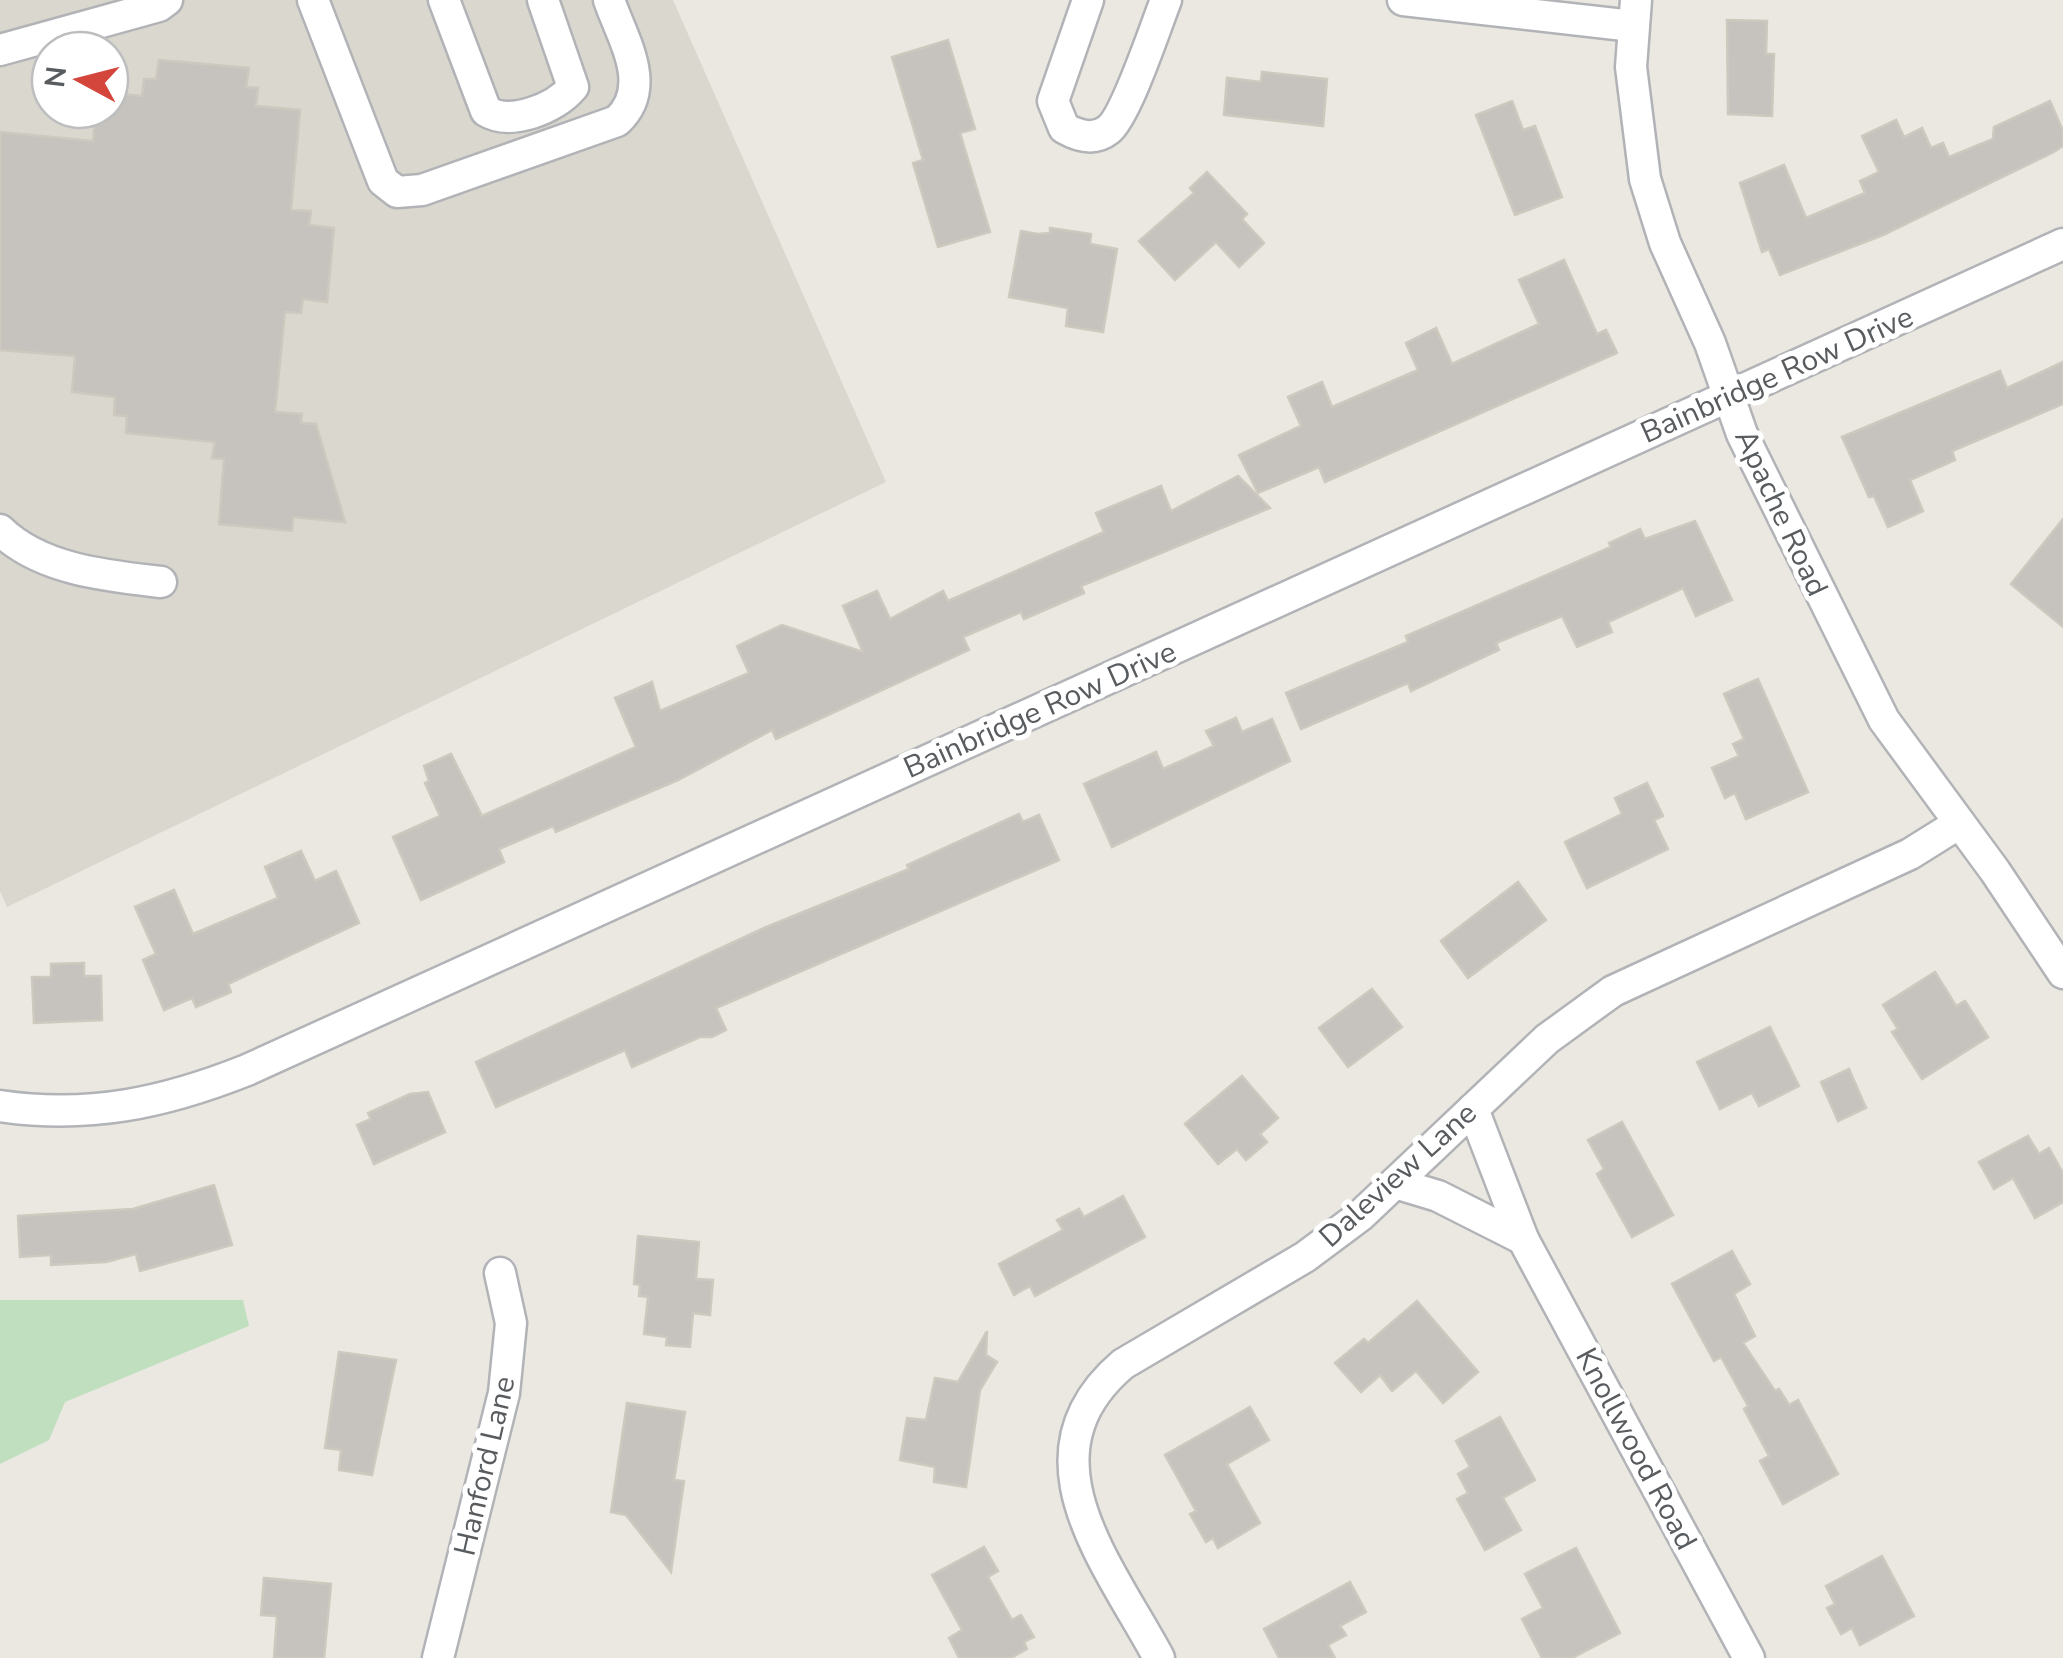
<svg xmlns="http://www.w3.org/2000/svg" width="2063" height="1658" font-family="'Nunito Sans',sans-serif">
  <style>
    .education { fill: #dad7cf; fill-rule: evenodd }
    .green { fill: #c0dfbf }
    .building { fill: #c6c2bd; stroke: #cec9bf; stroke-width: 2.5 }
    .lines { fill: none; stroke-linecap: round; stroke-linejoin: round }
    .minor-casing { stroke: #b1b3b7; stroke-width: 35 }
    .minor { stroke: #fff; stroke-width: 30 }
    .labels { text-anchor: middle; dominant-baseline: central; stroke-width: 10; stroke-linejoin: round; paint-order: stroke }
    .street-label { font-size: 30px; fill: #595c5f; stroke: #fff }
  </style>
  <rect width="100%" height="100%" fill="#eae8e0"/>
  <path class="education" d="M0,0H673L886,482L7,907L0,891ZM50,50H110V110H50Z"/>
  <path class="green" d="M0,1300H243L249,1326L65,1402L49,1440L0,1464Z"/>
  <g class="building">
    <path d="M1727,20L1767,21L1766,54H1774L1772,116L1728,114Z"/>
    <path d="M948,40L975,129L960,133L990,232L938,247L913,163L923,160L892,57Z"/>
    <path d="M159,60L249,68L246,87L258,88L256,106L300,110L291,210L311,211L309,225L334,228L327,302L303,299L301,313L285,312L275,412L302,414L301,423L316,424L345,522L293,517L292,531L219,524L224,459L212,458L215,442L126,433L127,416L114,415L115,397L72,392L75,356L0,350V132L93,141L96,110H110V93L142,96L144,79H156Z"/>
    <path d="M1262,72L1327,79L1323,126L1224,115L1227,78L1261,82Z"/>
    <path d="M1512,101L1523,130L1535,126L1562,197L1515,215L1476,115Z"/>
    <path d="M2050,101L2063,131V146L2052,153L1883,235L1780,275L1769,249L1762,252L1740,183L1784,165L1806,218L1865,193L1860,181L1879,172L1862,136L1896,120L1904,137L1922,128L1931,148L1943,143L1949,157L1993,139L1994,127Z"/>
    <path d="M1207,172L1247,214L1242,219L1264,243L1239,267L1216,242L1175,280L1139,241L1194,193L1190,188Z"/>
    <path d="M1050,228L1091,234L1090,244L1117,249L1103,332L1066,326L1068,308L1009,297L1021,231L1038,234L1050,233Z"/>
    <path d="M1564,260L1597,334L1606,330L1617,353L1325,482L1319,467L1258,493L1239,455L1301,426L1288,397L1322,382L1332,407L1418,370L1406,343L1436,328L1452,364L1539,324L1519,280Z"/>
    <path d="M2063,362V404L1952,451L1955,460L1910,480L1923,511L1888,527L1874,496L1869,497L1842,437L2000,371L2007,388Z"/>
    <path d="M1238,476L1270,508L1081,586L1084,593L1024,619L1021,612L963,637L969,650L776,739L772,730L678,780L556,832L553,826L499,849L504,862L421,900L393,837L440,816L425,783L429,781L424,766L451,754L482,816L636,747L615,698L652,682L660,711L749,673L737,646L782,625L863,652L843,606L877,591L890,619L943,591L948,601L1104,532L1096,513L1161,486L1171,511Z"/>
    <path d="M2063,519V627L2011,584Z"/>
    <path d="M1695,521L1732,600L1696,616L1683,588L1608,622L1612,632L1577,647L1562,616L1496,643L1499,650L1411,691L1408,683L1301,729L1286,693L1408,642L1406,636L1611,547L1609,543L1640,529L1645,539Z"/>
    <path d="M1758,679L1808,792L1746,819L1735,793L1725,798L1712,768L1739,756L1733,744L1744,739L1724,694Z"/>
    <path d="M1236,718L1242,732L1272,719L1290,761L1112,847L1084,784L1156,752L1163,769L1214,746L1206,731Z"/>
    <path d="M1647,783L1663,816L1654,820L1668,849L1587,888L1565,842L1622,814L1615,798Z"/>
    <path d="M1019,814L1023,822L1039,815L1059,860L716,1008L726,1030L712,1037H700L632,1067L625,1050L496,1107L476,1062L764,928L909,869L907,865Z"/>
    <path d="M301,851L315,881L336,871L359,923L228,984L231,992L196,1007L192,998L164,1010L143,960L156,954L135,907L174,890L193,934L278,898L265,867Z"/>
    <path d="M1518,882L1546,920L1468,978L1441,941Z"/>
    <path d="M84,963V976H101L102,1020L34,1023L32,977H51V964Z"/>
    <path d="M1935,972L1956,1006L1965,1001L1988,1037L1922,1079L1892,1032L1898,1029L1883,1005Z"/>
    <path d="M1372,989L1402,1027L1348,1067L1319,1028Z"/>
    <path d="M1770,1027L1799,1086L1759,1106L1752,1093L1720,1109L1697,1062Z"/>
    <path d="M1849,1069L1866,1108L1838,1121L1821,1082Z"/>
    <path d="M1242,1076L1278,1118L1260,1134L1267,1142L1246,1160L1237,1149L1218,1164L1185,1124Z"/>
    <path d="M428,1092L445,1132L374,1164L357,1125L371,1119L368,1113L410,1094Z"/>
    <path d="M1622,1122L1673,1215L1632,1237L1597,1174L1604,1169L1588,1140Z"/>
    <path d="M2028,1136L2039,1154L2049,1148L2063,1173V1202L2035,1218L2013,1178L1994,1189L1979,1162Z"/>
    <path d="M214,1185L232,1245L140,1271L136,1254L106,1262L51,1265V1255L20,1257L18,1216L133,1209Z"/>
    <path d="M1123,1196L1145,1237L1035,1296L1030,1286L1014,1295L999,1264L1063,1230L1057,1220L1079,1209L1084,1217Z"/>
    <path d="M638,1236L699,1242L696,1279L713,1280L710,1315L693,1313L690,1347L666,1345L667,1337L644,1334L648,1297L639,1296L640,1285L634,1284Z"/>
    <path d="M1732,1251L1750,1284L1734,1294L1755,1336L1743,1343L1775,1391L1779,1389L1789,1405L1798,1400L1838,1474L1783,1504L1760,1461L1769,1456L1744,1409L1748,1406L1721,1357L1714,1361L1672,1284Z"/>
    <path d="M1417,1301L1478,1372L1443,1403L1416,1371L1392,1391L1380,1375L1361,1392L1335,1363L1364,1339L1368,1343Z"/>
    <path d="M987,1331L986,1355L997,1362L980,1390L966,1487L934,1482L935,1467L900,1460L907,1418L926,1420L935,1378L958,1382Z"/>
    <path d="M339,1352L396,1360L372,1475L339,1470L341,1450L325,1448Z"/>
    <path d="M627,1403L685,1412L674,1480L684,1481L671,1572L626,1515L611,1512Z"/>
    <path d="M1250,1407L1269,1440L1227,1464L1260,1523L1218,1548L1213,1538L1206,1542L1190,1514L1196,1511L1165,1455Z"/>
    <path d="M1500,1417L1535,1480L1503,1498L1521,1530L1485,1550L1457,1499L1468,1493L1458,1474L1470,1467L1456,1441Z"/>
    <path d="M984,1547L998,1571L988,1577L1012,1620L1021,1615L1034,1637L1024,1642L1027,1649L1011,1658H959L949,1638L962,1630L932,1575Z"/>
    <path d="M1576,1548L1620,1633L1572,1658H1542L1522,1619L1543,1608L1525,1574Z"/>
    <path d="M1882,1556L1914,1616L1860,1645L1852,1628L1841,1634L1827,1608L1835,1604L1826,1586Z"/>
    <path d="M264,1578L331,1584L324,1658H274L277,1616L261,1615Z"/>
    <path d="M1350,1582L1366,1612L1340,1626L1346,1635L1328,1645L1335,1658H1279L1264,1629Z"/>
  </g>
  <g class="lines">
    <g class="minor-casing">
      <g id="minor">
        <path d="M313,0L383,181L397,192L422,190L617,121C654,87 623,40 609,0"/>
        <path d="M444,0L486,111C510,126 555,109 573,87L543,0"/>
        <path d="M1088,0L1053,101L1064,128C1078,136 1094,141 1108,130C1126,117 1156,25 1166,0"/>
        <path d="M1403,0L1633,26"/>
        <path d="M1636,0L1631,67L1645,179L1665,243L1710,343L1742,434L1884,720L1995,871L2063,973"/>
        <path d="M0,50L159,6L167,0"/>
        <path d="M0,530C41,570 108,576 161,582"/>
        <path d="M0,1106C89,1119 164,1103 247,1070L2063,244"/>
        <path d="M1473,1109L1523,1239L1749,1658"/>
        <path d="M1395,1183L1438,1196L1523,1239"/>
        <path d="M438,1658L504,1393L511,1323L500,1273"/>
        <path d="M1159,1658C1108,1563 1016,1455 1123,1364L1305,1257L1360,1216L1547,1039L1613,991L1910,854L1958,824"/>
      </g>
    </g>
    <use href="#minor" class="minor"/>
  </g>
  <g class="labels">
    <g class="street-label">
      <text transform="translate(1777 375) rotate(-24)">Bainbridge Row Drive</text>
      <text transform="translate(1781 513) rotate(65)">Apache Road</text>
      <text transform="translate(1040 710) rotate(-24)">Bainbridge Row Drive</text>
      <text transform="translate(1398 1175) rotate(-42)">Daleview Lane</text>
      <text transform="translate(1636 1449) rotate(62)">Knollwood Road</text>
      <text transform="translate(485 1466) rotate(-77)">Hanford Lane</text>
    </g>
  </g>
  <g transform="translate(80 80) rotate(277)"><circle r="48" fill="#ffffff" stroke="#bdbebf" stroke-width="2.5"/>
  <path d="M0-8L18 38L0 25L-18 38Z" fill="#d4453c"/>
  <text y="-15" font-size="28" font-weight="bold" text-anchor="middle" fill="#595c5f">N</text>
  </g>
</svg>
